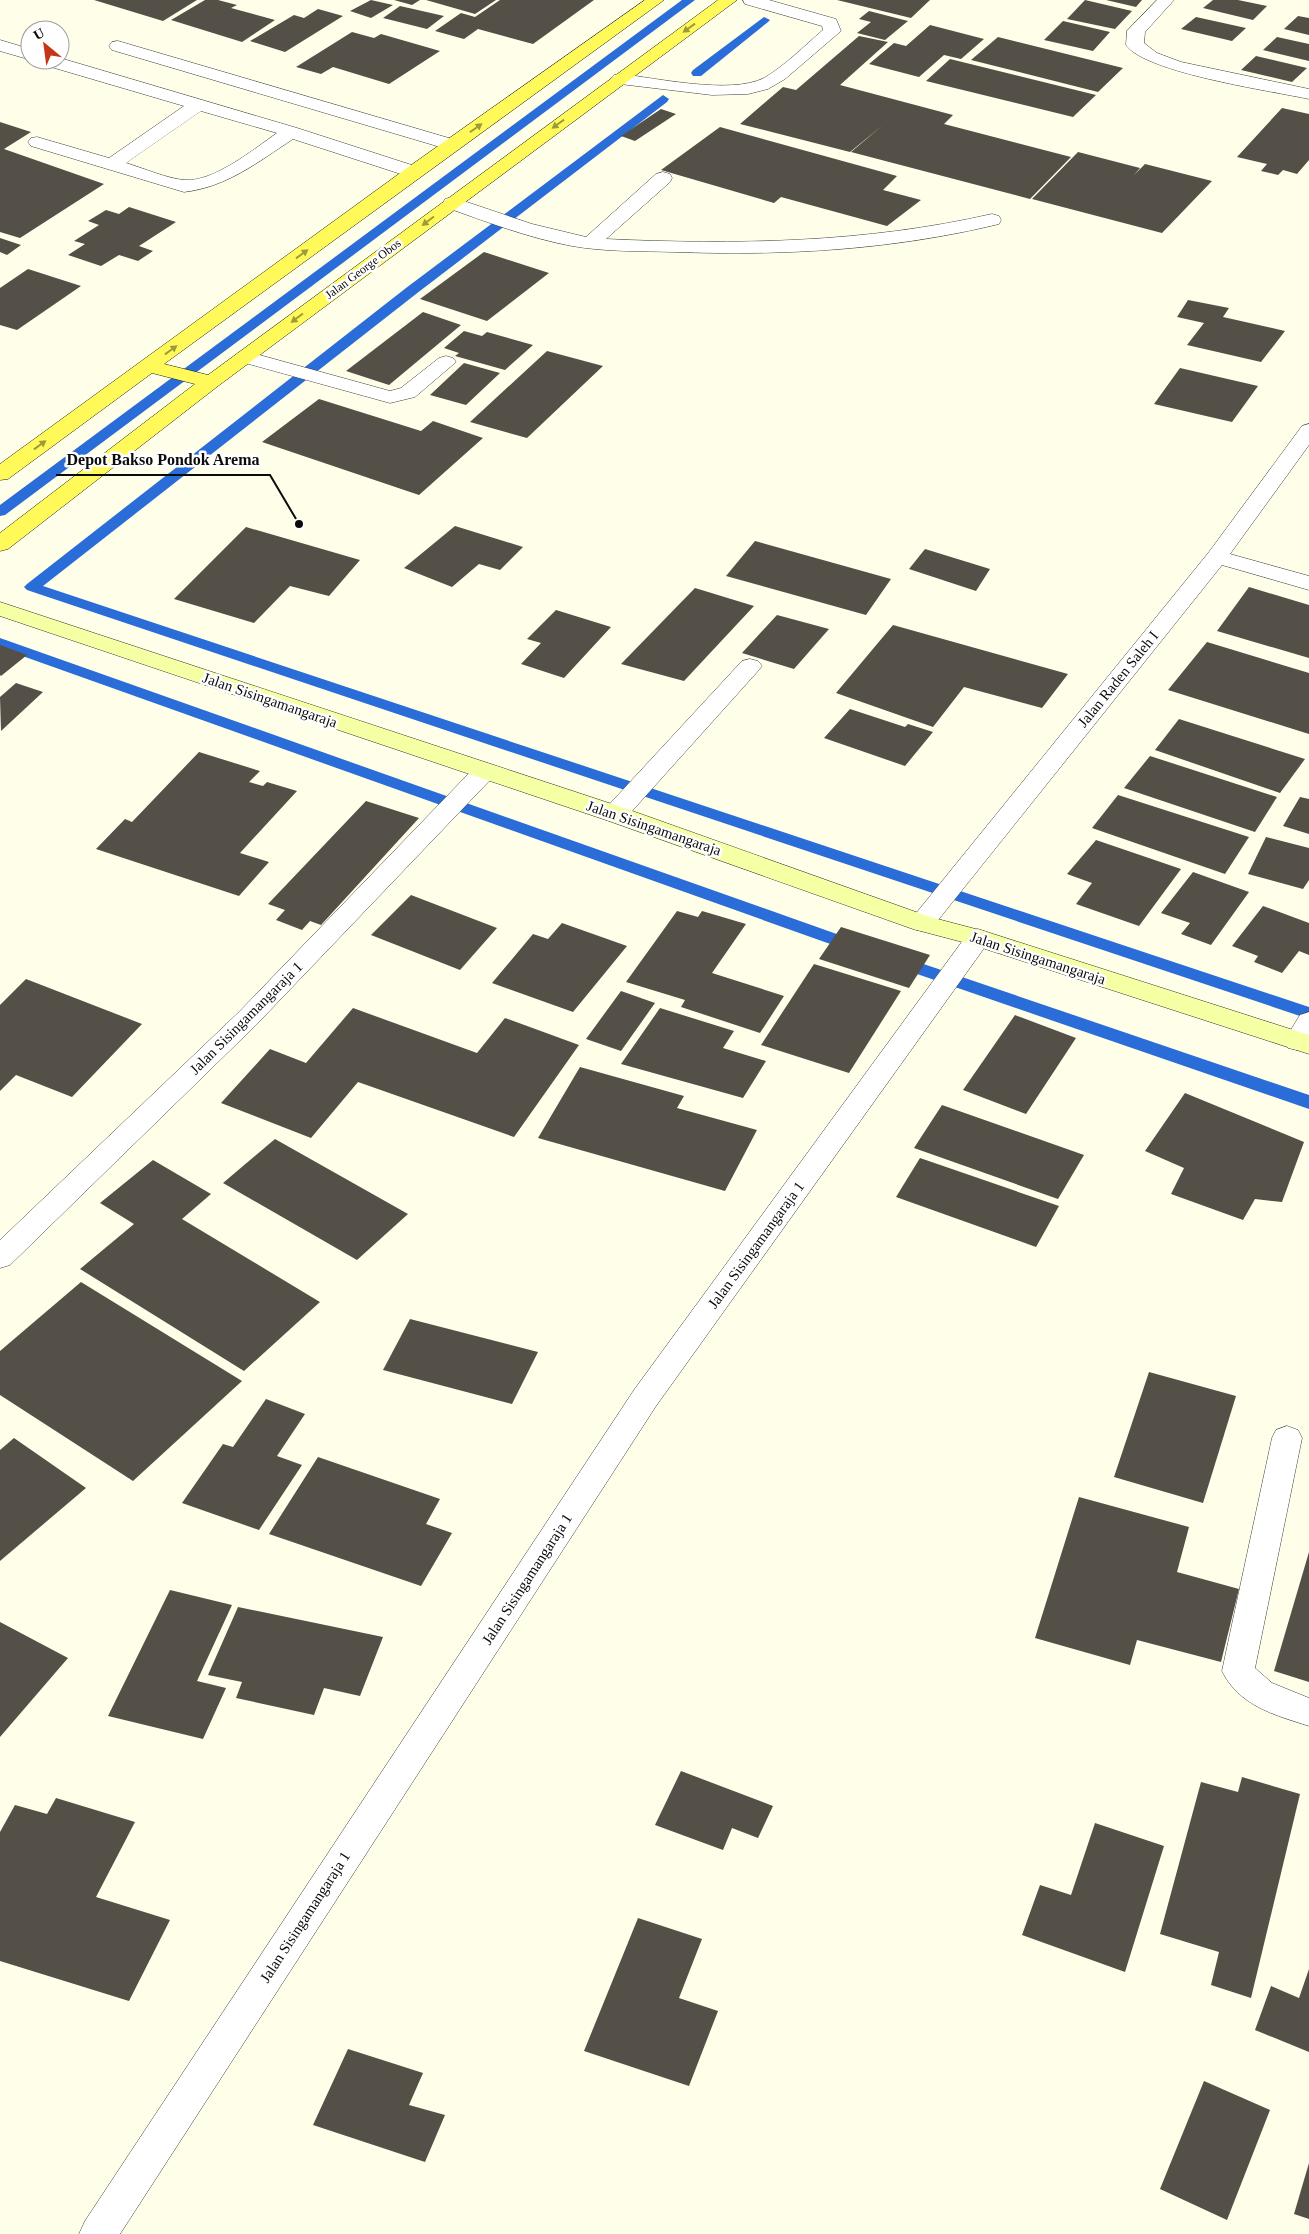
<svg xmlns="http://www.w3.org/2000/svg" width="1309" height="2234" font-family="'Times New Roman',serif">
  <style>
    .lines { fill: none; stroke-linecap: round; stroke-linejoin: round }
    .stream { fill: #2a6dd8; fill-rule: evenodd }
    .building { fill: #544f47 }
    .lane-casing { stroke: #3e3e3e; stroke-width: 1 }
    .street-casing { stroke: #3e3e3e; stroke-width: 1 }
    .secondary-casing { stroke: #2d2d2d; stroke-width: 1 }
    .primary-casing { stroke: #1c1c1c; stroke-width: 1 }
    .lane { fill: #fff; fill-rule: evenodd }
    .street { fill: #fff; fill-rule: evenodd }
    .secondary { fill: #f5ffa4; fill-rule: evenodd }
    .primary { fill: #fffa59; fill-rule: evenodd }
    .oneway { fill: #9d9a3a }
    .labels { text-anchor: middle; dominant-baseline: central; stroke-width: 5; stroke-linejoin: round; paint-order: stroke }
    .far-street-label { font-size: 12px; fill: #0b0b0b; stroke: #fff }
    .street-label { font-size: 15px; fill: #0b0b0b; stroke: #fff }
    .leader { fill: none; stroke: #0b0b0b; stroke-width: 2 }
    .callout-dot { fill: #0b0b0b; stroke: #fff; stroke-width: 2 }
    .callout-label { font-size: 16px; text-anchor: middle; font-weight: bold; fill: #0b0b0b; stroke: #fff; stroke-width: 5; stroke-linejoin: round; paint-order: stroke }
  </style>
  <rect width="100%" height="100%" fill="#ffffe9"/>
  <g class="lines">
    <g class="stream">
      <path d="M682,0H695L5,515L0,516V505Z"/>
      <path d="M764,17L770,20L768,22L701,76H693L691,73L693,70Z"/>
      <path d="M663,95L669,99L667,102L416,294L43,586L1309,1007V1019L27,590L24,587L27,584L406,288Z"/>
      <path d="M0,638L862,943L865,947L862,951H850L0,648Z"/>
      <path d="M897,955L1309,1095V1109L891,965L888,961L891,957Z"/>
    </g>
  </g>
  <g class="building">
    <path d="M94,0H197L163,21Z"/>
    <path d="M205,0H218L237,5L231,8L275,20L242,42L171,20Z"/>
    <path d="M371,0L393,5L371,18L350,11Z"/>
    <path d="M394,0H420L412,5Z"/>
    <path d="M426,0H496L475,14Z"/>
    <path d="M500,0H594L533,44L478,29L464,39L435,31L461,13L475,17Z"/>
    <path d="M837,0H930L911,18Z"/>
    <path d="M1085,0L1132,11L1115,29L1067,19Z"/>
    <path d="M1106,0H1142L1136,7Z"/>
    <path d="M1213,0H1238L1267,6L1253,20L1203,8Z"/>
    <path d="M400,6L444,16L427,29L383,18Z"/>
    <path d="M318,9L343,16L285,52L250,41L294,15L304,18Z"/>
    <path d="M869,11L908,21L885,40L857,33L871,22L859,19Z"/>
    <path d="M1298,16L1309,18V35L1284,29Z"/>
    <path d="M1196,17L1246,28L1232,41L1181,29Z"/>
    <path d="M1063,21L1110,32L1093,51L1044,40Z"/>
    <path d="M930,25L984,39L961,59L944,55L919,77L869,64L894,43L906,46Z"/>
    <path d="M352,32L374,38L381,34L440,51L389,84L333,67L321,74L296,67Z"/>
    <path d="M859,36L888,42L840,85L953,115L944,124L1071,157L1030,199L851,152L883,125L850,152L740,124L783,87L796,90Z"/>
    <path d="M998,37L1123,68L1098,92L971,60Z"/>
    <path d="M1277,37L1309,44V61L1263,50Z"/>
    <path d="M1256,56L1307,68L1292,82L1241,70Z"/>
    <path d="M950,59L1096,95L1073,117L926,81Z"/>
    <path d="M1282,108L1309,114V160L1297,174L1283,170L1278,175L1261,171L1267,164L1237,157Z"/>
    <path d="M661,109L676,114L635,141L621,136Z"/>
    <path d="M0,122L31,132L4,149L104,184L20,238L0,232Z"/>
    <path d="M720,127L897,176L883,190L921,200L887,226L781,197L774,203L661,170Z"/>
    <path d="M1078,152L1140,168L1134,175L1145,164L1212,181L1162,233L1032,199Z"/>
    <path d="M129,207L176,222L139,246L153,251L138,261L119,255L101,266L68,255L85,244L74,241L99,225L88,221L106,210L119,214Z"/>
    <path d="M0,238L21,245L7,255L0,252Z"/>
    <path d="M484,252L549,273L487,321L420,299Z"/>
    <path d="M28,269L81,286L17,330L0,325V288Z"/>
    <path d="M1188,300L1229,308L1223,317L1285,331L1261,362L1187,345L1204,323L1177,317Z"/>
    <path d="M423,312L461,325L389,385L346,371Z"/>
    <path d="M464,331L482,336L487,332L533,345L505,370L455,356L459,353L444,348Z"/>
    <path d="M547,351L603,366L527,438L470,422Z"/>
    <path d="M464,363L500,373L466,405L430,395Z"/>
    <path d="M1180,368L1258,386L1232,422L1154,404Z"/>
    <path d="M319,399L421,431L433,421L483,438L419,495L262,442Z"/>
    <path d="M455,526L523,547L500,570L479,564L452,587L404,568Z"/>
    <path d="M246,527L360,560L329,596L290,586L254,623L174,599Z"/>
    <path d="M755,541L891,579L866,615L726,576Z"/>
    <path d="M925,549L990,569L976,591L909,569Z"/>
    <path d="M1249,587L1309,605V658L1217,631Z"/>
    <path d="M695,588L754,606L684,681L621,664Z"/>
    <path d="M556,610L611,627L564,678L521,664L541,643L527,639Z"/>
    <path d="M777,615L829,629L794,669L742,653Z"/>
    <path d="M893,625L1068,674L1042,708L964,687L933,727L836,693Z"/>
    <path d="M1207,642L1309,673V734L1168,690Z"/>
    <path d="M0,645L27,655L1,676L0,675Z"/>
    <path d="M16,683L43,692L1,731L0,697Z"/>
    <path d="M850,709L905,727L908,724L933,732L905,766L824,738Z"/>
    <path d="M1179,719L1305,759L1280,793L1155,750Z"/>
    <path d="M199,752L260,771L249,782L263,786L267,782L297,791L240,853L269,862L239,896L96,849L125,819L132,822Z"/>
    <path d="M1150,756L1277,797L1255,832L1124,788Z"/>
    <path d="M1118,795L1249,837L1225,874L1092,828Z"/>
    <path d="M1300,797L1309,799V834L1283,826Z"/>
    <path d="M366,801L419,818L321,925L310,921L302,930L276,920L285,910L268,904Z"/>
    <path d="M1266,837L1309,848V880L1303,889L1248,874Z"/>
    <path d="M1096,840L1181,869L1139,926L1076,904L1092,883L1067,874Z"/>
    <path d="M1193,872L1249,892L1211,945L1181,934L1190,923L1161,913Z"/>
    <path d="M411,895L497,928L460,970L371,935Z"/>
    <path d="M1263,906L1309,923V955L1299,951L1282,973L1254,962L1258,956L1232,946Z"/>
    <path d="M677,911L698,917L702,911L746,924L712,973L784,996L760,1033L681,1007L685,1000L626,982Z"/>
    <path d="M562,923L627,946L573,1012L492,983L533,934L548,939Z"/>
    <path d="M841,927L930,955L909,988L819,959Z"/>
    <path d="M814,964L901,991L849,1073L761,1045Z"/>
    <path d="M26,979L142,1024L72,1097L16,1075L0,1091V1005Z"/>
    <path d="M621,991L655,1003L621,1051L586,1039Z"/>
    <path d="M353,1008L477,1053L505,1018L579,1045L514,1137L358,1082L311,1138L221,1103L270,1049L306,1063Z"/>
    <path d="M660,1008L734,1031L723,1048L766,1061L743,1098L621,1064Z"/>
    <path d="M1015,1015L1076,1038L1026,1114L963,1090Z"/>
    <path d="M580,1067L684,1096L677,1108L757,1130L725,1191L538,1138Z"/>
    <path d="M1185,1093L1304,1142L1282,1202L1255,1199L1243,1220L1171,1194L1184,1168L1145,1151Z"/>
    <path d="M942,1105L1084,1155L1058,1199L914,1148Z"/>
    <path d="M275,1139L408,1214L357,1260L223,1183Z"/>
    <path d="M920,1158L1059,1206L1036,1247L896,1197Z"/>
    <path d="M153,1160L211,1194L182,1219L320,1302L244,1371L80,1269L134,1224L100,1203Z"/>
    <path d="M81,1282L242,1381L133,1481L0,1395V1351Z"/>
    <path d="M410,1319L538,1352L512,1404L383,1370Z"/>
    <path d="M1149,1372L1236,1396L1203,1503L1114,1477Z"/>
    <path d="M266,1399L305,1414L277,1456L302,1465L259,1530L182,1503L223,1444L233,1447Z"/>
    <path d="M14,1438L86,1488L0,1561V1450Z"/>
    <path d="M318,1457L440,1499L426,1524L452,1533L421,1586L269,1534Z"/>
    <path d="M1079,1497L1189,1527L1177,1572L1239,1589L1221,1662L1137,1640L1130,1665L1035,1638Z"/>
    <path d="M1309,1552V1682L1274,1671Z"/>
    <path d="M170,1590L232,1605L197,1681L226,1688L203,1739L108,1716Z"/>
    <path d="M238,1607L383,1637L360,1696L324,1688L314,1715L236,1698L242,1682L208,1675Z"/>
    <path d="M0,1622L68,1658L0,1737Z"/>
    <path d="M681,1771L773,1806L758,1838L732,1828L723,1850L655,1825Z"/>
    <path d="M1242,1777L1300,1794L1251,1998L1211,1985L1219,1952L1160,1934L1201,1782L1238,1792Z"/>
    <path d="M56,1798L135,1822L96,1897L170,1920L129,2001L0,1961V1832L15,1805L47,1814Z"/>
    <path d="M1095,1823L1164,1846L1125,1972L1022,1935L1040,1885L1071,1895Z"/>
    <path d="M638,1918L702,1939L679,1998L718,2011L689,2086L584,2051Z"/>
    <path d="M1309,1969V2052L1255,2030L1271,1986L1299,1998Z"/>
    <path d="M348,2049L423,2073L409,2105L445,2115L425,2162L313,2125Z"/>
    <path d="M1204,2081L1270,2110L1227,2220L1160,2189Z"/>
    <path d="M1309,2163V2219L1294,2214Z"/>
  </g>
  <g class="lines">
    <g class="lane-casing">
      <g id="lane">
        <path d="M743,0H769L836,19L841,31L785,79L768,89L748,94L712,95L620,84L614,83L611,79L614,75L620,74C657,78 731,95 764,78C786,65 804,46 823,30L822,26L745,4Z"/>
        <path d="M0,40L30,49L31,60L0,51Z"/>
        <path d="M60,58L297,128L421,168L423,172L421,176H407L293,139C258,162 227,187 184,192L31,146L28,142L31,138L37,137L109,158L184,106L41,64L38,60ZM201,111L277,133C254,149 214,182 185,180C168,179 143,168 126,163Z"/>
        <path d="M663,172L670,174L672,178L670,182L606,239C736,245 865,243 992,214L999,216L1001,220L999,224C892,250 784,256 675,252C641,251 606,252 572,246C529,238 487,222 445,207L443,203L445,199L452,197L532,224L586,237L656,174Z"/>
      </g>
    </g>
    <g class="street-casing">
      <g id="street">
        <path d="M1157,0H1174L1145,32L1144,43L1157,53L1181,62L1309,89V99C1272,91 1146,73 1126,45L1127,31Z"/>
        <path d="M118,41L459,141L462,145L459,149H447L112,50L109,46L112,42Z"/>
        <path d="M245,351L390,391L401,388L439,358L446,356L453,358L456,362L415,397L390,403L238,361L235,357L238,353Z"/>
        <path d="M1309,424V445L1230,554L1309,576V590L1222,565L931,929L922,931L913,929L909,923L913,917L1209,552L1302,426Z"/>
        <path d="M750,659L758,661L762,666L758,671L624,820L615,822L606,820L603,814L606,808L742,661Z"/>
        <path d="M484,764L493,767L496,772L493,777L257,1024L10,1265L0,1268V1240L239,1012L475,767Z"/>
        <path d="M978,929L987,932L991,938L987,944L656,1406L120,2234H79L85,2221L634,1390L969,932Z"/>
        <path d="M1309,1012V1043L1306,1048L1297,1050L1288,1048L1284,1041L1300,1015Z"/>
        <path d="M1287,1426L1298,1430L1302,1438L1255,1668L1272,1683L1309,1698V1726C1275,1715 1239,1706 1222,1671L1272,1438L1276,1430Z"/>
      </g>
    </g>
    <g class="secondary-casing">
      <path id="secondary" d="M0,602L624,808L930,917L987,932L1309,1035V1054L970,944L913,929L606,820L0,616Z"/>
    </g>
    <g class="primary-casing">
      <path id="primary" d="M645,0H664L164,364L208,375L718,0H737L218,386L8,549L0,551V533L195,384L152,373L8,479L0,480V464L407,168Z"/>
    </g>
    <use href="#lane" class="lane"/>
    <use href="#street" class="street"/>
    <use href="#secondary" class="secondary"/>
    <use href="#primary" class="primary"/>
  </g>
  <defs><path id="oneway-solid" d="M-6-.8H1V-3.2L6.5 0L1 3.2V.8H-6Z" transform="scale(1.25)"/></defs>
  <g class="oneway">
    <use href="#oneway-solid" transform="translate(689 28) rotate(144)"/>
    <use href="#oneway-solid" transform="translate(558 124) rotate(144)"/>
    <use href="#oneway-solid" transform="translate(476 128) rotate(-35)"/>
    <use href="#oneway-solid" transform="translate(428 221) rotate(143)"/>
    <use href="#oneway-solid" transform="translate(302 254) rotate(-36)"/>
    <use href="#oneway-solid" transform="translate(297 318) rotate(143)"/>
    <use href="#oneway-solid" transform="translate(171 350) rotate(-36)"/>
    <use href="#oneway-solid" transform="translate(40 445) rotate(-36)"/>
  </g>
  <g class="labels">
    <g class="far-street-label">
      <text transform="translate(363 269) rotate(-37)">Jalan George Obos</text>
    </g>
    <g class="street-label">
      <text transform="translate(1118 679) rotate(-51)">Jalan Raden Saleh I</text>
      <text transform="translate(270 700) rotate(19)">Jalan Sisingamangaraja</text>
      <text transform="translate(654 828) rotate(19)">Jalan Sisingamangaraja</text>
      <text transform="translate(1038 958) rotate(18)">Jalan Sisingamangaraja</text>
      <text transform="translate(246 1018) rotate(-45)">Jalan Sisingamangaraja 1</text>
      <text transform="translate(756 1245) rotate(-54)">Jalan Sisingamangaraja 1</text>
      <text transform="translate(527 1579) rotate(-57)">Jalan Sisingamangaraja 1</text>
      <text transform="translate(305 1917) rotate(-57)">Jalan Sisingamangaraja 1</text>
    </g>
  </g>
  <path class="leader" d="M299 524L270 475H56"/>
  <circle class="callout-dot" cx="299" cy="524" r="5"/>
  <g class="callout-label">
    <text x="163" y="465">Depot Bakso Pondok Arema</text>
  </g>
  <g transform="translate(45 45) rotate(331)"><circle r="24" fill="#ffffff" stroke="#9d9d9d"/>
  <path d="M0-4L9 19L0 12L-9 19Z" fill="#c53619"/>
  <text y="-8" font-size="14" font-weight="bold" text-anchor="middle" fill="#0b0b0b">U</text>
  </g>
</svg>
